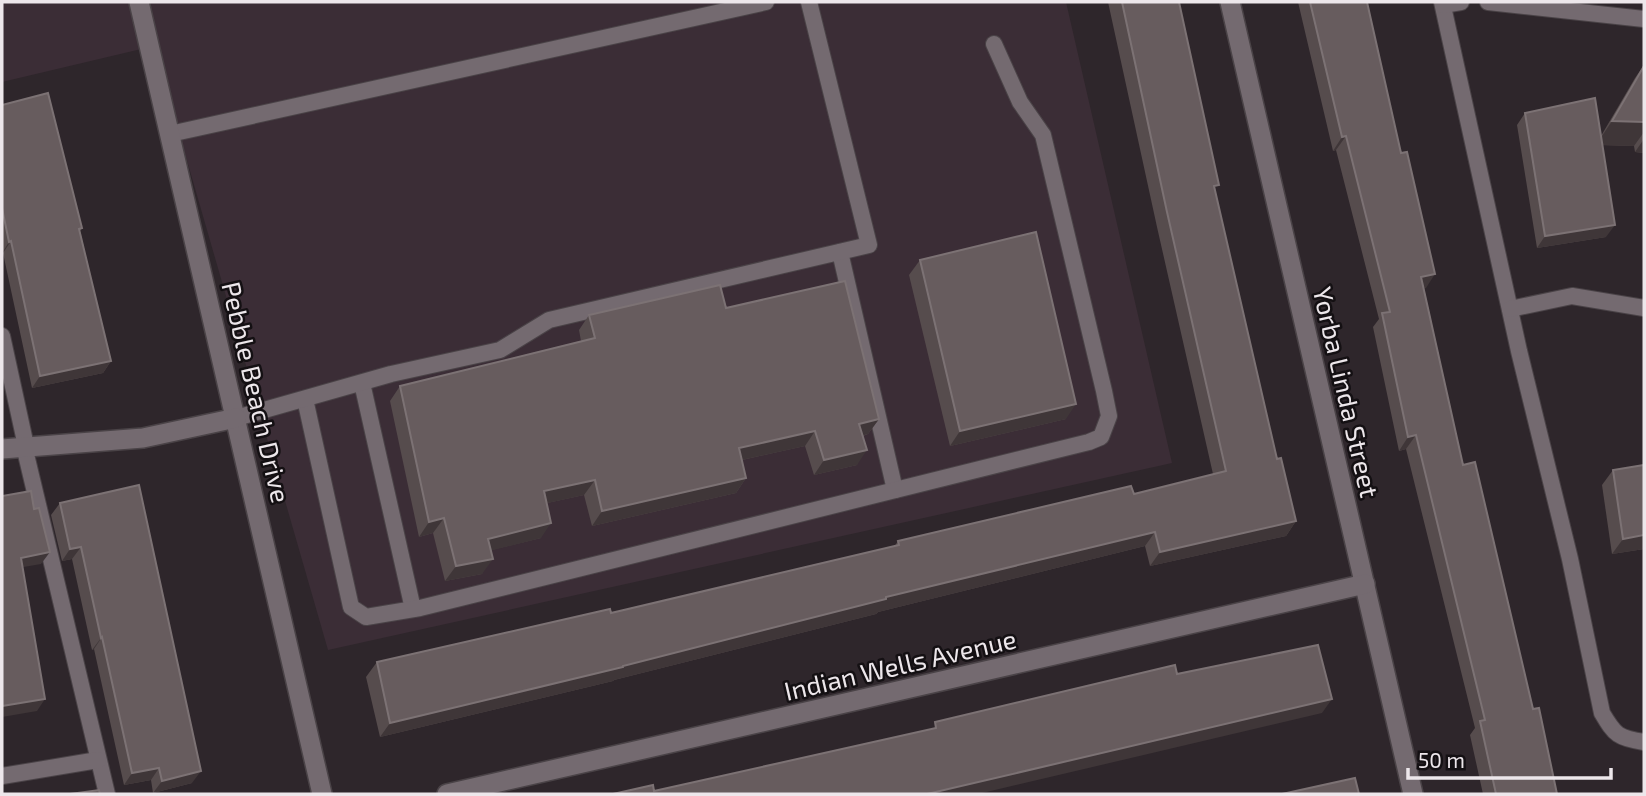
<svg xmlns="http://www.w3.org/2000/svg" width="1646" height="796" font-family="'Exo 2',sans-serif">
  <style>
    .built { fill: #3b2d36 }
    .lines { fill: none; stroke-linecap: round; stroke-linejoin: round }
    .service-casing { stroke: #4a4347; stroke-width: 18 }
    .minor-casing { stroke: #4a4347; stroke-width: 22 }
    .service { stroke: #746a70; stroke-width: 16 }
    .minor { stroke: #746a70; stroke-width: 19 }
    .wall { fill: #564c4d }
    .shaded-wall { fill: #3f3638 }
    .building { fill: #675c5e; stroke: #7c7274; stroke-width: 2 }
    .labels { text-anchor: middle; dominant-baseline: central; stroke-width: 5; stroke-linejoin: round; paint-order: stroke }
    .street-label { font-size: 26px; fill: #ede7eb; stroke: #141013 }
  </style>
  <rect width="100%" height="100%" fill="#2e262b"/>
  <path class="built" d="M2,2H1066L1172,463L328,650L154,46L2,82Z"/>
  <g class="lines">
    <g class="service-casing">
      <g id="service">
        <path d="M1442,2L1519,351L1570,559L1602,713C1615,735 1618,738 1644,742"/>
        <path d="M1488,2L1644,19"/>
        <path d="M1443,5L1461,2"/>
        <path d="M170,134L766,2"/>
        <path d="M840,252L895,490"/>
        <path d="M1510,309L1572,296L1644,308"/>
        <path d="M2,336L26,446"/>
        <path d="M362,383L413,609"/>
        <path d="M305,399L351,607L366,617L420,608L1089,442L1101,437L1109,416L1104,391L1043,135L1020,102L994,44"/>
        <path d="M236,418L391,374L500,350L549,320L869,245L809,2"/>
        <path d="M24,446L107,794"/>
        <path d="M2,776L98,760"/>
      </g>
    </g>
    <g class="minor-casing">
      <g id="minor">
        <path d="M139,2L322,794"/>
        <path d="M1230,2L1413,794"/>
        <path d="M2,449L143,438L236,418"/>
        <path d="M447,794L1365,584"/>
      </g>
    </g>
    <use href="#service" class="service"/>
    <use href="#minor" class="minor"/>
  </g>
  <g class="wall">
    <path d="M1108,2H1179L1215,191L1277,459L1296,521L1286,536L1150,566L1145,546L878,612L876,614L614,680L613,681L380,737L366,677L377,662L611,613L894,547L898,541L1134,494L1213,474L1157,227Z"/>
    <path d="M1298,2H1367L1426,288H1424L1463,465L1557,794H1483L1470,735L1475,728L1406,449L1399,451L1373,327L1379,319L1336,150L1333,151Z"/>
    <path d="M1644,65V153L1635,152L1634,146L1602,145L1606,237L1537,248L1517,125L1525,113L1601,136L1635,78Z"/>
    <path d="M2,105L82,228L80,231L111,361L103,373L32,388L3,253H2Z"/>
    <path d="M920,260L1066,419L950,446L909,275Z"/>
    <path d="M726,308L879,419L868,434L863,436L857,465L814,475L805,446L742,460L746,478L736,493L592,526L584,495L547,503L541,538L491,550L482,574L445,581L433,533L419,537L390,401L400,386L581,341L579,330L589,315Z"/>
    <path d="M1613,470L1644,549L1612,554L1602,485Z"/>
    <path d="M60,503L192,783L153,793L151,780L124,785L94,649L92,650L72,559L62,561L51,515Z"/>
  </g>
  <g class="shaded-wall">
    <path d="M1612,121L1644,122V132L1634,146L1596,145Z"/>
    <path d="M1346,136L1336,150L1333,151L1342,137Z"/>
    <path d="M1644,139V153L1635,152Z"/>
    <path d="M1615,225L1606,237L1537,248L1545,236Z"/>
    <path d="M11,241L3,253H2L9,242Z"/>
    <path d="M1435,274L1426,288L1412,291L1421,277Z"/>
    <path d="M111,361L103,373L32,388L40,376Z"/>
    <path d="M1076,404L1066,419L950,446L960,431Z"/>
    <path d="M879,419L868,434L849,439L859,424Z"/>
    <path d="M815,431L805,446L728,463L739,448Z"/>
    <path d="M1416,435L1406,449L1399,451L1408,437Z"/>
    <path d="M867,450L857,465L814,475L824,460Z"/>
    <path d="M746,478L736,493L592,526L602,511Z"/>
    <path d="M595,480L584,495L534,506L544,491Z"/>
    <path d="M444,518L433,533L419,537L429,522Z"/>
    <path d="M1296,521L1286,536L1150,566L1160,552Z"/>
    <path d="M551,523L541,538L478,554L488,539Z"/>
    <path d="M1155,532L1145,546L878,612L876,614L614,680L613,681L380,737L390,723L623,666L886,597Z"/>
    <path d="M1644,535V549L1612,554L1623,539Z"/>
    <path d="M81,547L72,559L62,561L70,549Z"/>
    <path d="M50,552L41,564L12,569L21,558Z"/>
    <path d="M493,559L482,574L445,581L456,566Z"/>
    <path d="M102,637L94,649L92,650L101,638Z"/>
    <path d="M45,699L37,711L2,717V706Z"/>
    <path d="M1332,699L1322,713L978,794H927Z"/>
    <path d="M159,768L151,780L124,785L132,773Z"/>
    <path d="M201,771L192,783L153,793L162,781Z"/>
  </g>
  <g class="building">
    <path d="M1122,2H1179L1219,185L1214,186L1277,459L1281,458L1296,521L1160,552L1155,532L886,597V599L623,666V667L390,723L377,662L610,609L611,613L899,545L898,541L1131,486L1134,494L1226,471L1167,212Z"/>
    <path d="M1310,2H1367L1401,153L1407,152L1435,274L1421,277L1463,465L1475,462L1533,709L1539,708L1557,794H1496L1480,721L1485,720L1416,435L1408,437L1382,313L1390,312L1346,136L1342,137Z"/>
    <path d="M1644,66V122L1612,121Z"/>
    <path d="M48,93L82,228L79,229L111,361L40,376L11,241L9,242L2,208V105Z"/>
    <path d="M1595,98L1615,225L1545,236L1525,113Z"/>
    <path d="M1036,232L1076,404L960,431L920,260Z"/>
    <path d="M845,281L879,419L859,424L867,450L824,460L815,431L739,448L746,478L602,511L595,480L544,491L551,523L488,539L493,559L456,566L444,518L429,522L400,386L595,338L589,315L720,285L726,308Z"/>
    <path d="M1644,465V535L1623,539L1613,470Z"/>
    <path d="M139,485L201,771L162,781L159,768L132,773L102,637L101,638L81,547L70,549L60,503Z"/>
    <path d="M31,491L34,509L39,508L50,552L21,558L45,699L2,706V496Z"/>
    <path d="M1318,645L1332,699L927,794H613L653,785L654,791L936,728L935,722L1175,665L1177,674Z"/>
    <path d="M1355,778L1359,794H1282Z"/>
    <path d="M99,790L100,794H70Z"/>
  </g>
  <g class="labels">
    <g class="street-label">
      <text transform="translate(257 392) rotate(77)">Pebble Beach Drive</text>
      <text transform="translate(1347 392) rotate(77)">Yorba Linda Street</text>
      <text transform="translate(900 664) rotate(-13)">Indian Wells Avenue</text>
    </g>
  </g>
  <rect width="1646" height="796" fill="none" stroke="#ede7eb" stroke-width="7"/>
  <path d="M1408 768v10h203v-10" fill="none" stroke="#ede7eb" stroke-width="3.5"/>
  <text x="1418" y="768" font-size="21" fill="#ede7eb" stroke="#141013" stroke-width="5" paint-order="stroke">50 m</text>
</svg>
